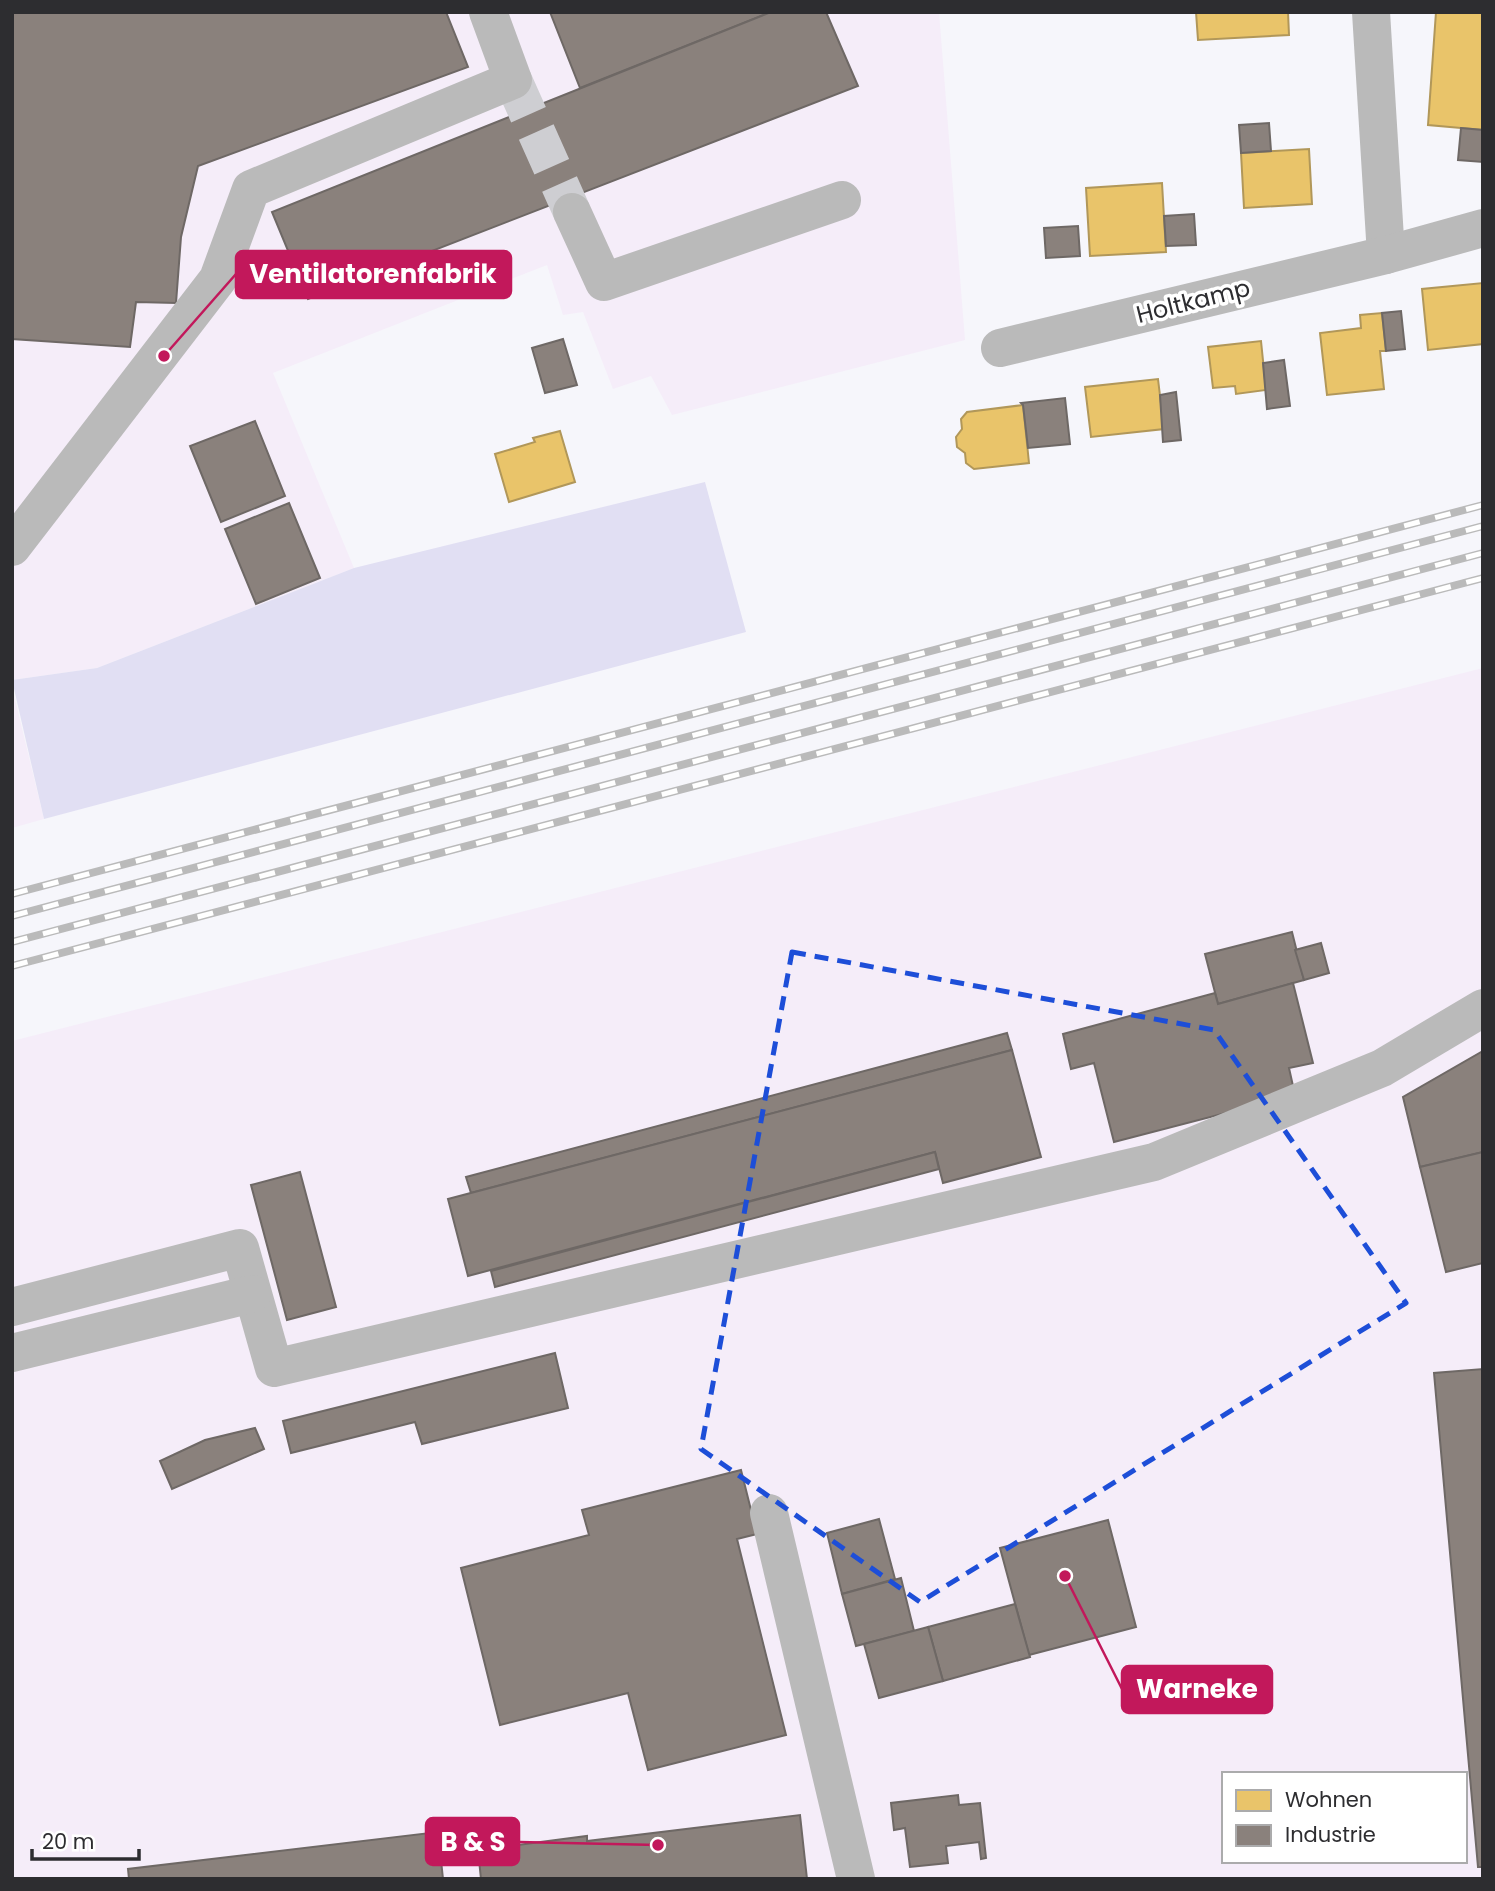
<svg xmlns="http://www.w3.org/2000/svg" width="1495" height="1891" font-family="Poppins,sans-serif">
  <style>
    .industrial { fill: #f5edf9; fill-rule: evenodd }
    .green { fill: #e1dff3 }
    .homes { fill: #e9c46a; stroke: #b19759; stroke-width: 2 }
    .industry { fill: #8a817c; stroke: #6e6865; stroke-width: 2 }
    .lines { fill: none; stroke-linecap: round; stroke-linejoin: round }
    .minor-tunnel { stroke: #ceced2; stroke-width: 38; stroke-dasharray: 38 19; stroke-linecap: butt }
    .minor { stroke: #bababa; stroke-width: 38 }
    .rail-casing { stroke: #bababa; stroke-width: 8 }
    .rail { stroke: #fff; stroke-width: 5; stroke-dasharray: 16; stroke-linecap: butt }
    .marked { fill: none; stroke: #1d4ed8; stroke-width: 5; stroke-dasharray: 14 9; stroke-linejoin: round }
    .labels { text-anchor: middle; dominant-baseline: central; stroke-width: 7; stroke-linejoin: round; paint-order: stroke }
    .street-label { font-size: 24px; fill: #2d2d30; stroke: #fff }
    .leader { fill: none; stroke: #c2185b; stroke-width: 2.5 }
    .callout-dot { fill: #c2185b; stroke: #fff; stroke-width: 2.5 }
    .callout { fill: #c2185b; stroke: #c2185b; stroke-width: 2.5 }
    .callout-label { font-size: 26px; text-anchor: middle; font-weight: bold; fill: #fff }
  </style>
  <rect width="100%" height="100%" fill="#f6f6fb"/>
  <g class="industrial">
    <path d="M12,12H939L965,340L672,415L651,376L613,389L583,312L563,315L547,265L273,373L354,568L97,668L12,680Z"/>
    <path d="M1483,668V1879H12V1041ZM1224,1774H1465V1861H1224Z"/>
    <path d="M12,687L44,819L12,828Z"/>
  </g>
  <path class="green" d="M705,482L746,632L44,819L12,680L97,668L354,568Z"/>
  <g class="homes">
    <path d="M1196,12H1288L1289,35L1198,40Z"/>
    <path d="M1436,12H1483V130L1428,125Z"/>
    <path d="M1309,149L1312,204L1244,208L1241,153Z"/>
    <path d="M1162,183L1166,252L1090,256L1086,188Z"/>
    <path d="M1483,283V344L1428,350L1422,289Z"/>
    <path d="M1382,313L1386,351H1380L1384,389L1327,395L1320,333L1361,328L1360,315Z"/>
    <path d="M1261,341L1266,390L1236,394L1235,386L1213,388L1208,347Z"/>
    <path d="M1158,379L1164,429L1091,437L1085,387Z"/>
    <path d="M1023,405L1029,463L974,469L966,463L965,453L957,447L956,437L962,429L961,419L967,412Z"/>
    <path d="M560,431L575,482L509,502L495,454L535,442L533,438Z"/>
  </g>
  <g class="industry">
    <path d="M12,12H446L468,67L198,166L181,237L176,303L136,302L130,347L12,339Z"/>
    <path d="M550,12H771L580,88Z"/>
    <path d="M771,12H826L858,86L308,299L272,212Z"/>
    <path d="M1269,123L1271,151L1241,153L1239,125Z"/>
    <path d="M1461,128L1483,130V162L1458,160Z"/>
    <path d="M1194,214L1196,245L1166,246L1164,216Z"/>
    <path d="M1078,226L1080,256L1046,258L1044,228Z"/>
    <path d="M1401,311L1405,349L1386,351L1382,313Z"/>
    <path d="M563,339L577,385L545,393L532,348Z"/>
    <path d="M1284,360L1290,406L1267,409L1263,363Z"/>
    <path d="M1176,392L1181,440L1163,442L1160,395Z"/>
    <path d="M1065,398L1070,444L1028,448L1023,405L1021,403Z"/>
    <path d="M255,421L285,496L221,522L190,446Z"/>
    <path d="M289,503L320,578L256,604L225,529Z"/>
    <path d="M1292,932L1304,980L1218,1004L1205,954Z"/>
    <path d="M1321,943L1329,973L1304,980L1295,950Z"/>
    <path d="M1293,983L1313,1063L1289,1068L1295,1095L1114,1142L1094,1063L1071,1069L1063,1034L1215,993L1218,1004Z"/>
    <path d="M1007,1033L1012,1050L471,1193L466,1177Z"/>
    <path d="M1012,1050L1041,1157L943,1183L935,1152L468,1276L448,1199Z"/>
    <path d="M1483,1051V1152L1420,1167L1403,1097Z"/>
    <path d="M935,1152L939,1169L495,1287L491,1271Z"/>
    <path d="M1483,1152V1263L1446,1272L1420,1167Z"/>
    <path d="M300,1172L336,1307L287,1320L251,1185Z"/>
    <path d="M555,1353L568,1408L422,1444L415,1422L291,1453L283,1421Z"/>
    <path d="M1483,1369V1867H1478L1434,1373Z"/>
    <path d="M255,1428L264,1449L172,1489L160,1461L205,1440Z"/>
    <path d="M741,1470L757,1534L737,1539L786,1735L648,1770L628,1693L500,1725L461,1568L589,1535L582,1510Z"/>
    <path d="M879,1519L895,1579L842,1594L827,1533Z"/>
    <path d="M1108,1520L1136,1627L1029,1655L1000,1548Z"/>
    <path d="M901,1578L914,1631L856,1646L842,1594Z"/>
    <path d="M1015,1604L1030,1657L943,1681L928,1627Z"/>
    <path d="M928,1627L943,1681L879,1698L864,1644Z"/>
    <path d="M958,1795L959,1805L980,1803L986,1858L981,1859L979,1842L946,1846L948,1863L910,1867L905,1828L894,1830L891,1803Z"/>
    <path d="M800,1815L807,1879H481L478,1850L587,1836V1841Z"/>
    <path d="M438,1832L443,1879H129L128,1869Z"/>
  </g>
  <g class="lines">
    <path class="minor-tunnel" d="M513,80L572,212"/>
    <g class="minor">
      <path d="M1371,12L1386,255"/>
      <path d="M572,212L604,282L842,200"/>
      <path d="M1000,348L1386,255L1483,228"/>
      <path d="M12,547L218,279L251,189L513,80L488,12"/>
      <path d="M12,1307L240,1248L274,1368L1154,1162L1382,1068L1483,1008"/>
      <path d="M12,1353L252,1294"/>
      <path d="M769,1513L856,1879"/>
    </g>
    <g class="rail-casing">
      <g id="rail">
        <path d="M12,894L1483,505"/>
        <path d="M12,916L1483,526"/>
        <path d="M12,942L1483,553"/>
        <path d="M12,966L1483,578"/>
      </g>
    </g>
    <use href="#rail" class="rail"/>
  </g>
  <path class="marked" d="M792,952L1214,1030L1406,1303L920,1602L701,1449Z"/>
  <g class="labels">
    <g class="street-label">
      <text transform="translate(1193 301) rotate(-14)">Holtkamp</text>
    </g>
  </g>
  <path class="leader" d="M164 356L236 274M1065 1576L1122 1689M658 1845L519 1842"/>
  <g class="callout-dot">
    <circle cx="164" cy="356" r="7"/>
    <circle cx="1065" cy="1576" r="7"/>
    <circle cx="658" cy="1845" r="7"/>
  </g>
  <g class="callout">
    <rect x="236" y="251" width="275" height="47" rx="7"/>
    <rect x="1122" y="1666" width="150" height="47" rx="7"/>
    <rect x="426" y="1818" width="93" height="47" rx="7"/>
  </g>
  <g class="callout-label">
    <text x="373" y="283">Ventilatorenfabrik</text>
    <text x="1197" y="1698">Warneke</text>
    <text x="473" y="1851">B &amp; S</text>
  </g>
  <rect width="1495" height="1891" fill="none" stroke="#2d2d30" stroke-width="28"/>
  <rect x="1222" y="1772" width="245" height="91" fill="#ffffff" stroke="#ababac" stroke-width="2"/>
  <rect x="1236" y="1790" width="35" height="21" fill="#e9c46a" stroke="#ababac" stroke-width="2"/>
  <text x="1285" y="1807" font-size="21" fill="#2d2d30">Wohnen</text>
  <rect x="1236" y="1825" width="35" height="21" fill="#8a817c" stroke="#ababac" stroke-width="2"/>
  <text x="1285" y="1842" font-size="21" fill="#2d2d30">Industrie</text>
  <path d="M32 1849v10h107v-10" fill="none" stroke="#2d2d30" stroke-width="3.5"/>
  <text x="42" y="1849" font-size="21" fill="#2d2d30" stroke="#ffffff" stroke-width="5" paint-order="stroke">20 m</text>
</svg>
